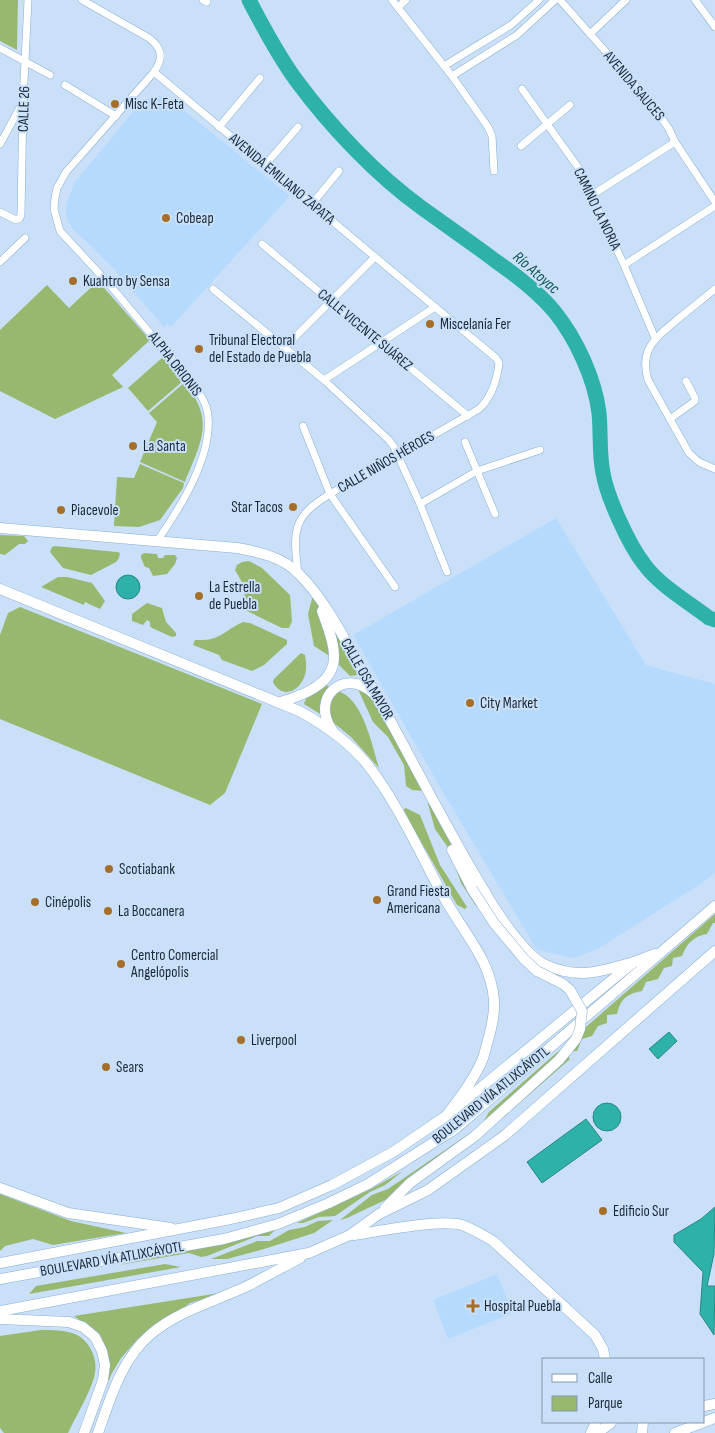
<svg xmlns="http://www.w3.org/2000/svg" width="715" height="1433" font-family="'Sofia Sans Condensed',sans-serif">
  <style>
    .built { fill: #b6dafe }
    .green { fill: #98b870 }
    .water { fill: #2eb1a8; stroke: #288886 }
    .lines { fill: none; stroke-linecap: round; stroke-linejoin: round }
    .river { stroke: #2eb1a8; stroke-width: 15 }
    .street-casing { stroke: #87add2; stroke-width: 8 }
    .secondary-casing { stroke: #87add2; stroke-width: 11 }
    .street { stroke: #fff; stroke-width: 7 }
    .secondary { stroke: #fff; stroke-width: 10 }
    .secondary-bridge-casing { stroke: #87add2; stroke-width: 11; stroke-linecap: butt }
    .secondary-bridge { stroke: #fff; stroke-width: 10 }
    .poi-dot { fill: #a56e29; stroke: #c9e0f8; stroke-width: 2 }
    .labels { text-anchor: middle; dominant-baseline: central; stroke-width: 4; stroke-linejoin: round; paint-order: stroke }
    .street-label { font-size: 15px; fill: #1a2938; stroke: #c9e0f8 }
    .poi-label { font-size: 15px; fill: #1a2938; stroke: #c9e0f8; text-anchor: start }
    .water-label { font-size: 16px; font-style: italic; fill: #105753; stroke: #c9e0f8 }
  </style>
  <rect width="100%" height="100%" fill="#c9e0f8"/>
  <g class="built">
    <path d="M160,96L170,99L290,196L171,327L167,324L164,327L112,267L72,228L66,217V204L75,182L138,106L144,101L152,97Z"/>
    <path d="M556,518L646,665L715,684V873L702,883L596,950L573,958L537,950L441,789L353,635Z"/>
    <path d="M497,1274L513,1313L448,1339L433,1300Z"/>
  </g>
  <g class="green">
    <path d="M0,0H18L17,50L0,41Z"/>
    <path d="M98,281L150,340L112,375L123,387L55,419L0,391V330L47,285L69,308Z"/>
    <path d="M163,357L183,381L148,411L128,388Z"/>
    <path d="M184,383C216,420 201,442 185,482L140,462L157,422L149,413Z"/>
    <path d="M140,464L184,483L183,488L160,520L139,527L114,526L117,477L134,478Z"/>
    <path d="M0,535L24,536L28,541L25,544H19L5,555L0,554Z"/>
    <path d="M55,546L117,552L120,553L119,558L116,562L91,575L63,568L50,552L52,547Z"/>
    <path d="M144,553L157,554L158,558H163L165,555H175L177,558L175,564L167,574L153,576L149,568L145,567L141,558V555Z"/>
    <path d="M249,561L262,568L290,595L292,621L289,628H282L247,611L243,584L235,570L237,565L242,562Z"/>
    <path d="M58,577H67L92,583L105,601L100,609L85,602L84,605L41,587Z"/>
    <path d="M313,595L327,617L358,675L350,676L331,657L314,646L308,614Z"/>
    <path d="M147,603L162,608L166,622L176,633V636L172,637L152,628L150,626V622L147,620L143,625L132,621V614Z"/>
    <path d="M20,607L262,704L225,793L210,805L0,719V635L8,613Z"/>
    <path d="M243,622L250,623L287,640V644L264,665L252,671L222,660L219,655L193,645L195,640C222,641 221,632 243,622Z"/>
    <path d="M301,653L305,655C306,662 307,669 305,675C300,691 282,700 273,682L274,679Z"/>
    <path d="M312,682L322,683L330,687L323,695L320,714L304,704Z"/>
    <path d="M357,687L369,693L424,791L412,790L406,786L404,765L388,737L373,722Z"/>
    <path d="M337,691C363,697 372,746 379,768L351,737L329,719C329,707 330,700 337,691Z"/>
    <path d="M429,798L480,891L479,904L476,906L461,883L449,849L435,829L428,804Z"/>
    <path d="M406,808L420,815L440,865L467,907L465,909L457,905L403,810Z"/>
    <path d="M715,914V923H713L707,934C694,936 687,943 682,956L673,958L672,966L664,968L658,979L646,982L642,991C627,994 621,998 617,1014L607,1015V1023L598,1026L592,1036L582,1039L577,1051L565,1052L570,1059L490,1129L482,1124L489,1112Z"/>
    <path d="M479,1127L485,1133L448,1162L402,1192L347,1218L340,1220L372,1195L388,1189Z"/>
    <path d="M403,1171L385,1185L370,1192L335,1216L319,1217L303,1223H297L371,1189Z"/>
    <path d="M0,1194L71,1221L126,1233L53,1245L33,1239L5,1246L0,1251Z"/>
    <path d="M333,1220L314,1233L264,1249L227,1259H211L257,1241H270L289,1230L305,1227L318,1221Z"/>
    <path d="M275,1230L269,1236H257L207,1256L201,1257L189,1253L119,1265Z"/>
    <path d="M165,1264L181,1267L29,1294L36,1286Z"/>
    <path d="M226,1292L190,1303L136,1341L121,1358L112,1373L103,1394L90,1433H87L109,1366L104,1343L88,1326L74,1316Z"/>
    <path d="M41,1330C51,1330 65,1330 75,1334C89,1340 98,1358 95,1373C92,1390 76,1416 68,1433H4L0,1428V1336Z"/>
  </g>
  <g class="water">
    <circle cx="128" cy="587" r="12"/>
    <path d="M669,1032L677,1041L658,1059L649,1049Z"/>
    <circle cx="607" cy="1117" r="14"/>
    <path d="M586,1119L602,1140L542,1183L527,1162Z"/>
    <path d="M715,1207L714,1254L707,1286H715L714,1335L700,1314L703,1272L674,1242V1235L701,1219Z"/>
  </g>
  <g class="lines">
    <path class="river" d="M249,0C263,27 278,55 296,80C330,126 375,174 422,208C447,226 472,243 497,262C517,276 538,292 554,311C576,338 595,379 599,413C601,433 599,454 603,473C607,497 629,545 644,564C659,585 688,602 709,618L715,620"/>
    <g class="street-casing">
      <g id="street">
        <path d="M82,0L149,38C162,48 164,58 154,72L66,172L57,188L55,198L54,209L60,231L109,284L191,382C199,392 207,403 208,416C212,458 180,508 157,541"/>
        <path d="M203,0L207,2"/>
        <path d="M392,0L452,76L488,127L492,136L494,171"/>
        <path d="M560,0L652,104L669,129L675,142L715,202"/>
        <path d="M695,0L715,27"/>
        <path d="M398,7L406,0"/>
        <path d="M590,34L626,0"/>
        <path d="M0,48L50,75"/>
        <path d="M444,66L511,25L539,0"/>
        <path d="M154,72L496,358L499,363C497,380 492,397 479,409L330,494C292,517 293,531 298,573"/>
        <path d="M452,76L517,35L555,0"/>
        <path d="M65,85L116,116"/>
        <path d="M522,89L580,170L624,265L655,338"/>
        <path d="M219,127L260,78"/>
        <path d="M0,144L23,102"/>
        <path d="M521,146L570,105"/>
        <path d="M265,165L298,127"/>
        <path d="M592,195L675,142"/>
        <path d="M312,204L339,171"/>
        <path d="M0,212L16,220L20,218L21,214L23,102L28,0"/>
        <path d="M262,244L468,416"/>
        <path d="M0,262L25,238"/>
        <path d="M624,265L715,206"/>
        <path d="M213,289L324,380L389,440L394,447L420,504L447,572"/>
        <path d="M715,289C703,299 690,309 678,319C656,337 639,349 648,380L689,453L699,462L715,469"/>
        <path d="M284,348L375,257"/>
        <path d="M324,380L435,307"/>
        <path d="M670,419L695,401V398L686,381"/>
        <path d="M303,426L330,494L395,587"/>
        <path d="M465,442L495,514"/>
        <path d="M420,504L477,471L540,450"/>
      </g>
    </g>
    <g class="secondary-casing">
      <g id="secondary">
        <path d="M0,528L237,548C259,552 283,557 299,574C325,600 343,636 361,668C403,741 439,816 482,887C494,909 524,955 546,965C579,980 602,971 634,962"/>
        <path d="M0,589L299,711C325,725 348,741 367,764C398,803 421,856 445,899C463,932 491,960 494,1000C495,1013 492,1025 489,1037C486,1045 485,1055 481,1063C472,1082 459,1099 446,1116"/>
        <path d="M280,702C302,696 335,684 334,656C334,640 327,626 322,611"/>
        <path d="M332,730C310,698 344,666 374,694"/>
        <path d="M452,850L472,889"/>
        <path d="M0,1188L68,1213L171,1228"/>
        <path d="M385,1208L410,1183"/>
        <path d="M354,1235C380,1231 438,1219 462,1225C473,1229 483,1235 493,1241L595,1335L603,1349L605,1359"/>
        <path d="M0,1263L231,1219L279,1208L332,1185L393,1152L446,1116L634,962L655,954"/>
        <path d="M0,1279L224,1239L278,1224L329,1203L368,1184L455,1129L715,906"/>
        <path d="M0,1311L309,1253L350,1235L379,1214L428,1190L504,1136L715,951"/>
        <path d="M0,1319L69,1322L83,1327L95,1337L102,1351L105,1365L103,1380L84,1433"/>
        <path d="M704,1406L715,1404"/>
        <path d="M98,1433C110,1399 122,1358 151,1334C177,1312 212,1302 243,1288C262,1279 281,1268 300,1258"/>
        <path d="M591,1433L596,1422"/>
        <path d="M597,1433L611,1423"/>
        <path d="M642,1433L643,1422"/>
        <path d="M675,1433L715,1418"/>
      </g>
    </g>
    <use href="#street" class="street"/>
    <use href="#secondary" class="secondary"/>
    <g class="secondary-bridge-casing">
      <path id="secondary-bridge" d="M410,1183L475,1136L559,1060L576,1039L580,1029L582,1011L570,990L563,984L537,971L524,959L494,923L472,889"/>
    </g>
    <use href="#secondary-bridge" class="secondary-bridge"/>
  </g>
  <g class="poi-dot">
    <circle cx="115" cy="104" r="5"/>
    <circle cx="166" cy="218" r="5"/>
    <circle cx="73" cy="281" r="5"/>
    <circle cx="430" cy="324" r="5"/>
    <circle cx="199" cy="349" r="5"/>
    <circle cx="133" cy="446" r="5"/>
    <circle cx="293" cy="507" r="5"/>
    <circle cx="61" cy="510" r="5"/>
    <circle cx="199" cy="596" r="5"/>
    <circle cx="470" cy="703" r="5"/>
    <circle cx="109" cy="869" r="5"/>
    <circle cx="377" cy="900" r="5"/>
    <circle cx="35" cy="902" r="5"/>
    <circle cx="108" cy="911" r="5"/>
    <circle cx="121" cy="964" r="5"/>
    <circle cx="241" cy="1040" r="5"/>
    <circle cx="106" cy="1067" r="5"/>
    <circle cx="603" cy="1211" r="5"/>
    <path d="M470.5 1298.5h5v5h5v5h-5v5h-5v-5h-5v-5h5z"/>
  </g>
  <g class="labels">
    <g class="street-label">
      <text transform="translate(634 86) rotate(50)">AVENIDA SAUCES</text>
      <text transform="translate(24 109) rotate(-88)">CALLE 26</text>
      <text transform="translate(282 179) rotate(40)">AVENIDA EMILIANO ZAPATA</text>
      <text transform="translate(597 209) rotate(64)">CAMINO LA NORIA</text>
      <text transform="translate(365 330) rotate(40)">CALLE VICENTE SUÁREZ</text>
      <text transform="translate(175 364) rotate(52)">ALPHA ORIONIS</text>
      <text transform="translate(386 462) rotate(-30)">CALLE NIÑOS HÉROES</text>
      <text transform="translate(367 679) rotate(60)">CALLE OSA MAYOR</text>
      <text transform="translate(491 1095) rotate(-39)">BOULEVARD VÍA ATLIXCÁYOTL</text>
      <text transform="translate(112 1259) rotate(-10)">BOULEVARD VÍA ATLIXCÁYOTL</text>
    </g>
    <g class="poi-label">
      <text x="125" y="104">Misc K-Feta</text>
      <text x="176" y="218">Cobeap</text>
      <text x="83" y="281">Kuahtro by Sensa</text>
      <text x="440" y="324">Miscelanía Fer</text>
      <text x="209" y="340">Tribunal Electoral<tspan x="209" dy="17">del Estado de Puebla</tspan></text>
      <text x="143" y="446">La Santa</text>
      <text x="283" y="507" text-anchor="end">Star Tacos</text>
      <text x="71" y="510">Piacevole</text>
      <text x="209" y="587">La Estrella<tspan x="209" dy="17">de Puebla</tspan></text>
      <text x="480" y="703">City Market</text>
      <text x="119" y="869">Scotiabank</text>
      <text x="387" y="891">Grand Fiesta<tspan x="387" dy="17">Americana</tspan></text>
      <text x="45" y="902">Cinépolis</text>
      <text x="118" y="911">La Boccanera</text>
      <text x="131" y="955">Centro Comercial<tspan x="131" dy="17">Angelópolis</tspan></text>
      <text x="251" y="1040">Liverpool</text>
      <text x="116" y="1067">Sears</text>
      <text x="613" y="1211">Edificio Sur</text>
      <text x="484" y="1306">Hospital Puebla</text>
    </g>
    <g class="water-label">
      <text transform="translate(536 273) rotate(41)">Río Atoyac</text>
    </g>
  </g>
  <rect x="542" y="1358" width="162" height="65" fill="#c9e0f8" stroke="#8397ab"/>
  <rect x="552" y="1374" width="25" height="8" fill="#ffffff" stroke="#8397ab"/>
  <text x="588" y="1383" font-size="15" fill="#1a2938">Calle</text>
  <rect x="552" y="1396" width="25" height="15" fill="#98b870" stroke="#8397ab"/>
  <text x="588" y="1408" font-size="15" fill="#1a2938">Parque</text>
</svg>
